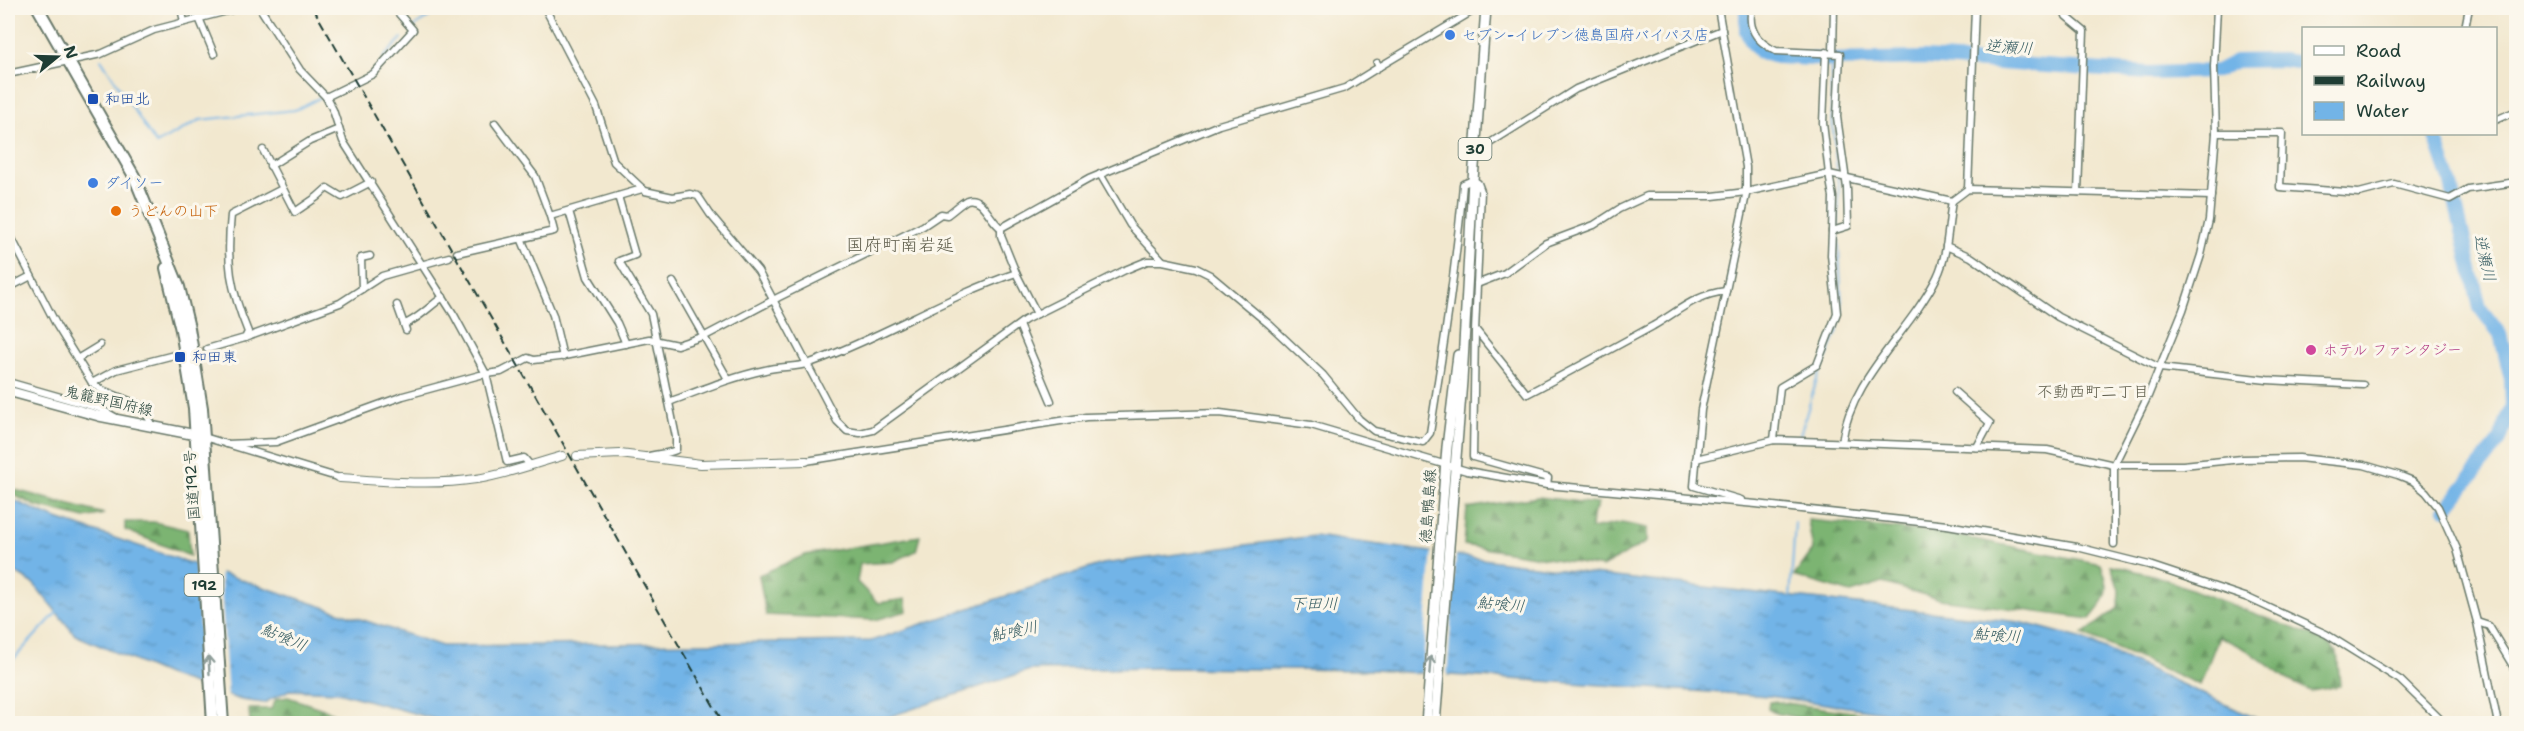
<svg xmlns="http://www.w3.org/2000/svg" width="2524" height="731" font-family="'Shantell Sans','Klee One',sans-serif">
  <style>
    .forest { fill: url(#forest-firs); stroke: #4e7853; stroke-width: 1.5 }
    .water { fill: url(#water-ripples); stroke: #48788e; stroke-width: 1.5 }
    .pier { fill: #f2e8cf }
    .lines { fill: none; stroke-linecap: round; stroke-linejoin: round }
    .stream { stroke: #72b4e7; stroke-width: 2 }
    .river { stroke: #72b4e7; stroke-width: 14 }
    .minor-tunnel { stroke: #c8c6b0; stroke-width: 6; stroke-dasharray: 6 3; stroke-linecap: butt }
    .minor-casing { stroke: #69796a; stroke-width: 9 }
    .tertiary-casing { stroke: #69796a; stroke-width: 10 }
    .secondary-casing { stroke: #69796a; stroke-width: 12 }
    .primary-casing { stroke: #69796a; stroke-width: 12 }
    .trunk-casing { stroke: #69796a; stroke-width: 14 }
    .minor { stroke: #fff; stroke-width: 6 }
    .tertiary { stroke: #fff; stroke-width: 8 }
    .secondary { stroke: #fff; stroke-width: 9 }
    .primary { stroke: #fff; stroke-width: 9 }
    .trunk { stroke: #fff; stroke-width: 10 }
    .rail { stroke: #1f3d34; stroke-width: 2; stroke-dasharray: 9 4.5; stroke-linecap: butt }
    .oneway { stroke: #8f9e9a }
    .shop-dot { fill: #3f7fe0; stroke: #fbf7ec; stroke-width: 2 }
    .transit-dot { fill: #1a4fb4; stroke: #fbf7ec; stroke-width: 2 }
    .food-dot { fill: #e8710a; stroke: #fbf7ec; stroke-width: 2 }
    .hotel-dot { fill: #d1479c; stroke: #fbf7ec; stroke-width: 2 }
    .labels { text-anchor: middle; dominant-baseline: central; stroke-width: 6; stroke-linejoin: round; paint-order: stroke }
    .shield { fill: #fbf7ec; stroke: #61756b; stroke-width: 1.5 }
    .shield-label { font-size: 14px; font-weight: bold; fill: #1f3d34 }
    .shop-label { font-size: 15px; fill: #366cbe; stroke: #fbf7ec; text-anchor: start }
    .transit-label { font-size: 15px; fill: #164399; stroke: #fbf7ec; text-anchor: start }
    .food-label { font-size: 15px; fill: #c56008; stroke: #fbf7ec; text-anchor: start }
    .hotel-label { font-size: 15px; fill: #b23c85; stroke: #fbf7ec; text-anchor: start }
    .street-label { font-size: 15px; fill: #1f3d34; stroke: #fbf7ec }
    .water-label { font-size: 16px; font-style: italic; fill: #345b61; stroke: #fbf7ec }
    .neighbourhood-label { font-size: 16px; fill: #5f5e4c; stroke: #fbf7ec }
    .quarter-label { font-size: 18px; fill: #5f5e4c; stroke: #fbf7ec }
  </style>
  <defs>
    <pattern id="forest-firs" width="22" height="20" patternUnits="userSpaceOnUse" patternTransform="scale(1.5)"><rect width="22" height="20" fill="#7cb472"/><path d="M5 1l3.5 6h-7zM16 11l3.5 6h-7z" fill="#65945e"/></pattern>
    <pattern id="water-ripples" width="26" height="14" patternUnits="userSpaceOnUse" patternTransform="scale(1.5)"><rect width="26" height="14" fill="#72b4e7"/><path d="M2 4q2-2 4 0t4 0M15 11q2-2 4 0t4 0" fill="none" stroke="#5d94bc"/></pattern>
  </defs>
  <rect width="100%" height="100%" fill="#fbf7ec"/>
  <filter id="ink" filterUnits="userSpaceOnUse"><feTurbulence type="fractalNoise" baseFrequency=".0167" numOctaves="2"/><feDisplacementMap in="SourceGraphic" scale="12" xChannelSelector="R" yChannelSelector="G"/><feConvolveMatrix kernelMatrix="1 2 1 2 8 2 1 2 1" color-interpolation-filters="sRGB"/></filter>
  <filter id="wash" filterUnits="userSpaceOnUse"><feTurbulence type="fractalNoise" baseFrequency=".008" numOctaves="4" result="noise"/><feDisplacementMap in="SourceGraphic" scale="24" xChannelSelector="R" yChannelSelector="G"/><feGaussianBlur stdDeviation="1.35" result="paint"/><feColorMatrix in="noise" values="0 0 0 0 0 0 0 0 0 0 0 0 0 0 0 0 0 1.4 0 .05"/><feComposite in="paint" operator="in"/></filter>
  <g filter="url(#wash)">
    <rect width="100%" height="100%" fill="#f2e8cf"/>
    <g class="forest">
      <path d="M8,488L104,514L85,518L36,506L8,492Z"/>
      <path d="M1538,497L1598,504L1592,516L1591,529L1622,523L1647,528V542L1602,567L1464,545L1467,508Z"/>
      <path d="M1808,520L1943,533L2101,564C2111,592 2109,596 2090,619L1939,599L1883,583L1851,593L1794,576L1813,550Z"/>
      <path d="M125,522H154L188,530L190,556L125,530Z"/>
      <path d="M920,536L916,551L893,562L860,564L857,582L878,603L905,599L907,611L875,620L766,615L759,575L805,555Z"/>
      <path d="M2111,565L2156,576L2319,638L2337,652L2340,686L2311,691L2288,680L2249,651L2219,636L2200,685L2083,634L2118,608L2119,590Z"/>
      <path d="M288,697L326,710L353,723H250L249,709H271L276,699Z"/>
      <path d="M1769,702H1779L1931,723H1806L1804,719L1775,713L1768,709Z"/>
    </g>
    <path class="water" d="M8,498L54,518L442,646L871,641L1102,564L1314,536L1615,577L2020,622L2083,639L2266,723L1968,724L1769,696L1374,670L1163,668L1030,670L870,723H449L338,692L289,690L264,703L241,700L167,675L75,635L34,584L8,568Z"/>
    <g class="pier">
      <path d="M1432,549L1456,553L1447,678L1422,676Z"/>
      <path d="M195,562L220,570L228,699L204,691Z"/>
    </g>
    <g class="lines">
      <g class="stream">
        <path d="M414,27L442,8"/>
        <path d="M383,58L402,38"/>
        <path d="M101,59L156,144L200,120L295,110L323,96"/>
        <path d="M1800,435L1818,376L1837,333L1842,310L1838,233L1839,193L1831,104V60"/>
        <path d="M1790,600L1795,522"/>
        <path d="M8,665L59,610"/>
      </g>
      <g class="river">
        <path d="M1746,8V31L1752,43L1761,53L1777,57L1831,60L1925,58L2149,73L2217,71L2236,61L2282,60L2304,63"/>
        <path d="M2434,134L2450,180L2480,308L2500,334L2511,379L2512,406L2500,440L2446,509"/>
      </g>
    </g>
  </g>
  <g filter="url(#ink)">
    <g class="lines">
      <path class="minor-tunnel" d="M190,352L207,349"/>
      <g class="minor-casing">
        <g id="minor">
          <path d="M181,8L184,22"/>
          <path d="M260,8L300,70L326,97L333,110L343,141L454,315L486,374L507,462L524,458L530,465"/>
          <path d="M545,8L596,106L614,162L645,191L673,197L690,194L698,196L710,214L758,271L837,421L847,431L860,433L873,430L1025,320L1125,270L1147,261H1163L1196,268L1210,275L1270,325L1323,375L1359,419L1374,431L1423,442L1430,433C1443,350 1456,268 1463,184L1473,180L1478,183L1481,191L1475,332L1473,457L1548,478L1547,485"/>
          <path d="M1718,8L1746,167V195L1701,410L1694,486L1741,500"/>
          <path d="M1752,8C1747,29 1757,42 1776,51L1840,54L1837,117L1847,188L1848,226L1832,231L1831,255L1837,313L1817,365L1780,387L1774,440"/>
          <path d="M2065,8L2066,16L2084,31L2078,192"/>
          <path d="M199,18L214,54"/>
          <path d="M2465,28L2469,8"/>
          <path d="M1826,52L1823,123L1829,174L1952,201L1968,189L2211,196"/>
          <path d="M1833,52L1834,8"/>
          <path d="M1377,63L1379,67L1478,8"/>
          <path d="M8,74L101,54L154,30L239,8"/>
          <path d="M326,97L373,74L413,30L394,8"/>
          <path d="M2496,120L2516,111"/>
          <path d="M495,123L535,176L550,216"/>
          <path d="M2216,133H2282L2280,187L2359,193L2394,184L2450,199L2468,189L2516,182"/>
          <path d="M263,150L295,212L317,197L327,188L342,197L371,182"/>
          <path d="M1474,153L1576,89L1722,30"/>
          <path d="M270,166L310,141L339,129"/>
          <path d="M1100,174L1130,225L1163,261"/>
          <path d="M1968,189L1975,8"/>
          <path d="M618,196L635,255L619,261L651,314L676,437V450C665,455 656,453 646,457"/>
          <path d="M569,211L588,277L617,323L626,344"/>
          <path d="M8,231L57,326L92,383L102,390L142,406L153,426"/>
          <path d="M521,238L553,315L563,357"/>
          <path d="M1946,246L1971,257L2058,317L2160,368L2267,380L2363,385"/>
          <path d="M457,253L554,231L550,216L642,189"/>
          <path d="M1016,273L1037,314"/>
          <path d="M673,282L728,379"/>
          <path d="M1477,284L1505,273L1546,243L1594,225L1619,209L1647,196H1713L1746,192L1829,174L1833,197L1832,231"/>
          <path d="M8,288L31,276"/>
          <path d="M362,289L361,258L370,256"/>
          <path d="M397,305L406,330"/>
          <path d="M404,324C416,321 431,305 443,297"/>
          <path d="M1019,325L1051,401"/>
          <path d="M1476,330L1527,394C1569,372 1611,349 1653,326C1679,311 1694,295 1726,291"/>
          <path d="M245,338L340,303L382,276L449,257"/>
          <path d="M207,349L245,338L248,332C230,288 226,262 231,215L282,189"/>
          <path d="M77,359L100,345"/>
          <path d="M8,382L99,408L115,417"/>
          <path d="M92,383L116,370L178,354"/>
          <path d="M1955,392L1990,423L1977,447"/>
          <path d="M669,402C701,390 732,377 765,370C779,366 796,368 810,363C881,338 945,297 1016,273L1001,236V228"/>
          <path d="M204,437L340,478"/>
          <path d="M1842,442C1851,378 1909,333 1937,277C1948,255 1948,225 1952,201"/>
          <path d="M227,444L276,442L403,396L480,375L501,372L528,358L534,360L559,357L649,339L677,345L707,335L779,297L923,226L941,214L947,215C953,211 961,203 967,200C982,195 990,221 1001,228L1089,179L1219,125L1345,88L1379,67"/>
          <path d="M1696,459L1774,440L2047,450L2114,465H2183L2242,459L2299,458L2364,465L2398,475L2413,481L2426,492L2438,507L2457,549L2477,622L2498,724"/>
          <path d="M806,461L1086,417L1220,413L1311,425L1467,471L1547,485L1756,504L1947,525L2077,547L2149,565L2248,598L2326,634L2400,680L2445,724"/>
          <path d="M2114,544V465L2148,396L2183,310L2201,255L2209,220L2216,133L2214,67L2217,8"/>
          <path d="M2477,622L2489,626L2516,671"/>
        </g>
      </g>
      <g class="tertiary-casing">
        <g id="tertiary">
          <path d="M577,456L620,454L701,464L806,461"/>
          <path d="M340,478C386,481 431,486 476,479C505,475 533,464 562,456"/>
        </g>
      </g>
      <g class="secondary-casing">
        <path id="secondary" d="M8,391L99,416L201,436"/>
      </g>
      <g class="primary-casing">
        <g id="primary">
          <path d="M1426,724L1447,447L1458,355"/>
          <path d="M1435,724L1462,381L1473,180L1486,8"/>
        </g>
      </g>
      <g class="trunk-casing">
        <g id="trunk">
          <path d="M38,8L134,176L179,287L189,328L202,408L223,724"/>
          <path d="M166,268L181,330L194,408L213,724"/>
        </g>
      </g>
      <use href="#minor" class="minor"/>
      <use href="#tertiary" class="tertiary"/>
      <use href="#secondary" class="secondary"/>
      <use href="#primary" class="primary"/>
      <use href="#trunk" class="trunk"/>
      <path class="rail" d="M313,8L724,724"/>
    </g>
    <defs><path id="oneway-shaft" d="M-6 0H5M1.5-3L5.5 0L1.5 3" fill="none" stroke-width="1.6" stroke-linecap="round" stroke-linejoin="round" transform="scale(1.5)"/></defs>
    <g class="oneway">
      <use href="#oneway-shaft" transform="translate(209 665) rotate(-93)"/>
      <use href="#oneway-shaft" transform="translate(1430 665) rotate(-86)"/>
    </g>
  </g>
  <g class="shop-dot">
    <circle cx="1450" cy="35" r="6"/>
    <circle cx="93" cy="183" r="6"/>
  </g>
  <g class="transit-dot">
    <rect x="87" y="93" width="12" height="12" rx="3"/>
    <rect x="174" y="351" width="12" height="12" rx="3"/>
  </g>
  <circle class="food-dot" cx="116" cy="211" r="6"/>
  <circle class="hotel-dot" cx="2311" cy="350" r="6"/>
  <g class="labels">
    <g class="shield">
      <rect x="1458.5" y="138" width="33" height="22" rx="4.5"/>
      <rect x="184.5" y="574" width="39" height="22" rx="4.5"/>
    </g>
    <g class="shield-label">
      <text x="1475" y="149">30</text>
      <text x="204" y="585">192</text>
    </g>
    <g class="shop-label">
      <text x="1462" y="35">セブン-イレブン徳島国府バイパス店</text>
      <text x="105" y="183">ダイソー</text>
    </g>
    <g class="transit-label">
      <text x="105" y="99">和田北</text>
      <text x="192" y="357">和田東</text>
    </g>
    <g class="food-label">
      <text x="128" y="211">うどんの山下</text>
    </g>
    <g class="hotel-label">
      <text x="2323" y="350">ホテル ファンタジー</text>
    </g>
    <g class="street-label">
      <text transform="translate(109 401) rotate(13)">鬼籠野国府線</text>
      <text transform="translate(192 485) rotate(-94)">国道192号</text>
      <text transform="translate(1428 506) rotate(-86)">徳島鴨島線</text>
    </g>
    <g class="water-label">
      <text transform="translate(2009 47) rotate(4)">逆瀬川</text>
      <text transform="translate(2485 258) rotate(77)">逆瀬川</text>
      <text x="1314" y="603">下田川</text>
      <text transform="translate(1501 604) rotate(5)">鮎喰川</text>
      <text transform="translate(1014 631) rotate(-11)">鮎喰川</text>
      <text transform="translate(1997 635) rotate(4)">鮎喰川</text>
      <text transform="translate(284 637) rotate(23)">鮎喰川</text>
    </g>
    <g class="neighbourhood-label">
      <text x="2093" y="391">不動西町二丁目</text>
    </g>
    <g class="quarter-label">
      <text x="900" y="245">国府町南岩延</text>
    </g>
  </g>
  <rect width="2524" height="731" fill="none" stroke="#fbf7ec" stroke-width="30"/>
  <rect x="2302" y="27" width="195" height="108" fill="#fbf7ec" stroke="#a3ada2" stroke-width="1.5"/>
  <rect x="2314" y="46" width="30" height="9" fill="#ffffff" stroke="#a3ada2" stroke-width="1.5"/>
  <text x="2356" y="57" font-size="18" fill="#1f3d34">Road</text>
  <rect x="2314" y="76" width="30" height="9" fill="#1f3d34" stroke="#a3ada2" stroke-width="1.5"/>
  <text x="2356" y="87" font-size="18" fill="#1f3d34">Railway</text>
  <rect x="2314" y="102" width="30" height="18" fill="url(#water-ripples)" stroke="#a3ada2" stroke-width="1.5"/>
  <text x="2356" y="117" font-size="18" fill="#1f3d34">Water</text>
  <g transform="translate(57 57) rotate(71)" stroke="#fbf7ec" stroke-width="4.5" paint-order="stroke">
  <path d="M0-4.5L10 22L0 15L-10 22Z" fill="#1f3d34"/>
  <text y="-9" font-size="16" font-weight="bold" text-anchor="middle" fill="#1f3d34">N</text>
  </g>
</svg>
